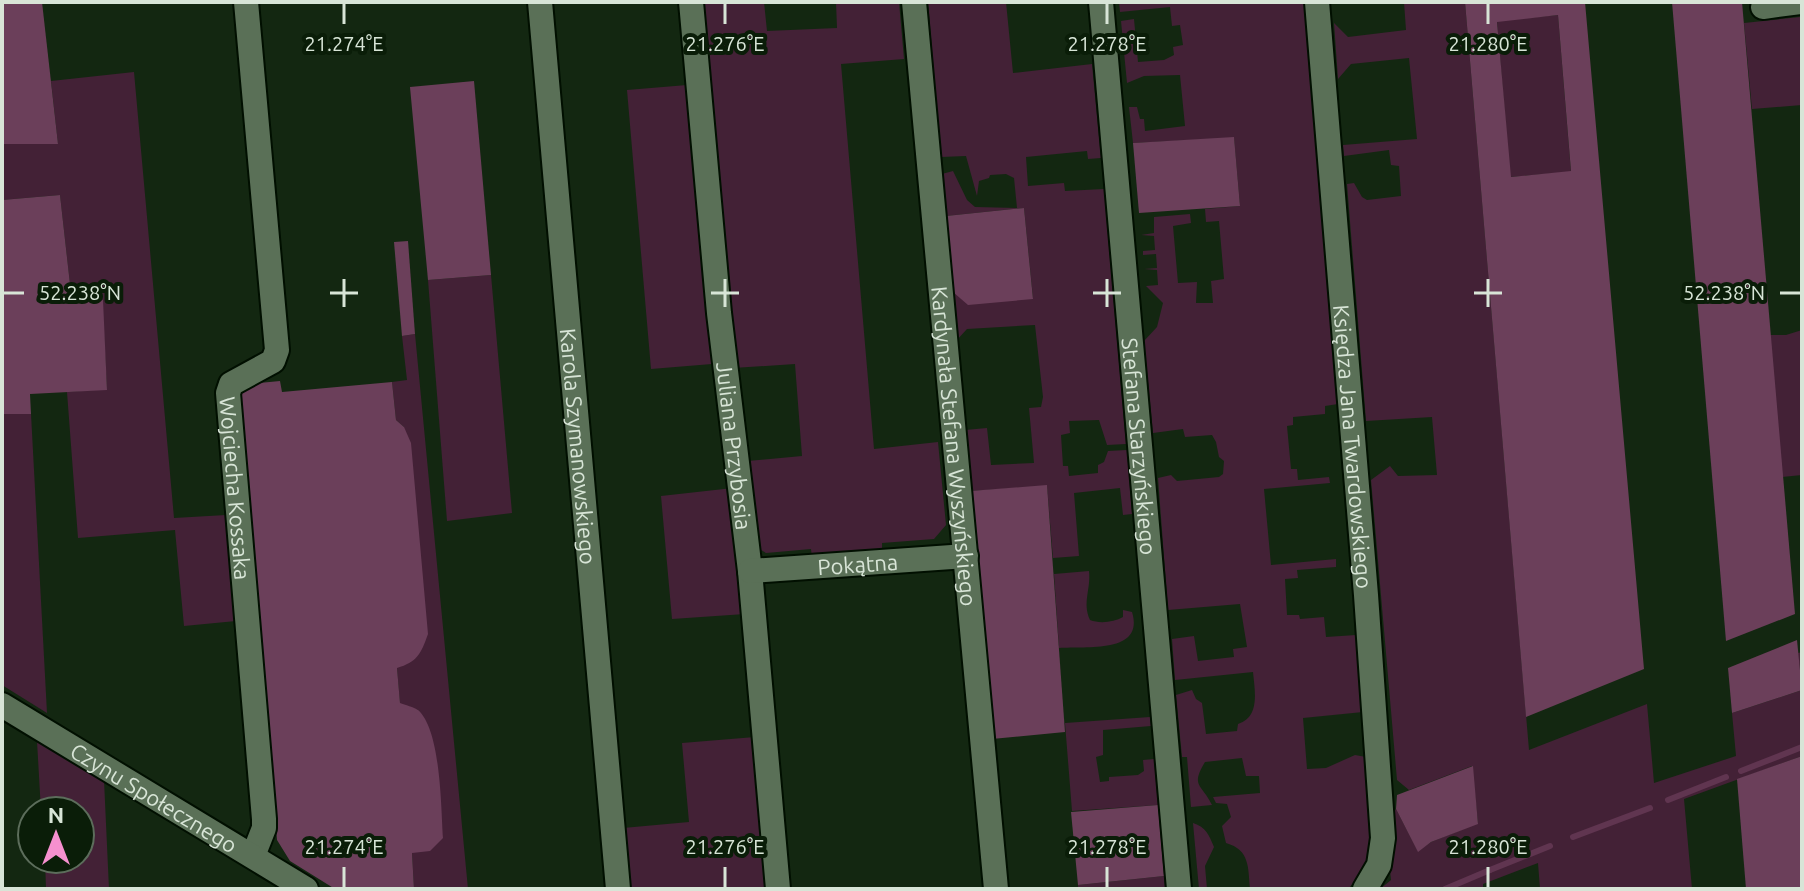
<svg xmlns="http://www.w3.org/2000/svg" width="1804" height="891" font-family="Ubuntu,sans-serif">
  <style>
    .green { fill: #432136 }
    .forest { fill: #6b3f5a; fill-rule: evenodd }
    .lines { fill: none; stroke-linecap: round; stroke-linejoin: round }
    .stream { stroke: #603550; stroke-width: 6 }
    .minor-casing { stroke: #010f00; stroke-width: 28 }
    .minor { stroke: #5a7057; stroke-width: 24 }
    .ticks { fill: none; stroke: #d8e5d7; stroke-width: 3 }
    .labels { text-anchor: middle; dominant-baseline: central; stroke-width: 8; stroke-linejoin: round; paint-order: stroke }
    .street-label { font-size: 22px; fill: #d8e5d7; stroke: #0a1d08 }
    .ticks-label { font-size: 20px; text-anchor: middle; fill: #d8e5d7; stroke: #0a1d08; stroke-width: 8; stroke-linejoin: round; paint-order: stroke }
  </style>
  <rect width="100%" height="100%" fill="#132711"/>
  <g class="green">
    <path d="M697,2H764L767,31L837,28L836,2H899L904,59L841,64L874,449L938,442L946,525L934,539L882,543V553L812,558L811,549L766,553L756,547L748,461L802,456L795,364L733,368Z"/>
    <path d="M928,2H1006L1013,73L1092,64L1101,158L1088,159L1087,151L1026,157L1028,186L1064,183L1065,191L1104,189L1126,444L1107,445L1099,420L1069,421L1070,433L1061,435L1063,466H1068L1069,476L1098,473V465L1104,462L1108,451L1127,450L1132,514L1123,515L1120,488L1074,493L1079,556L1053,558L1047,486L970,491L965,430L987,428L991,465L1034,463L1029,408L1041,407L1043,397L1035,325L967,329L956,341L953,292L1033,298L1024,208L946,216L942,174L953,171L967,200L975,207L1017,208L1014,178L1006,174L990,175L989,178L979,181L977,196L966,156L941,157Z"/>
    <path d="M1119,2H1304L1338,404L1325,406V414L1293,417V425L1287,426L1291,469H1297L1298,480L1329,477L1330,483L1264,489L1271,565L1336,559V567L1297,570L1298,578L1285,579L1287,615H1299L1300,619L1324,617L1326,637L1356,635L1363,712L1303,718L1307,769L1326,768L1355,755L1366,757L1373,850L1363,872L1348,889H1250C1248,867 1250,850 1226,843L1222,826L1231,817L1227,804L1216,803L1213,797L1260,793L1259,776H1246L1242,758L1205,762C1190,787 1202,784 1212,805L1191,807L1187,757H1182L1176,695L1192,690L1196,699L1202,703L1206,734L1237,731L1238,724C1260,717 1255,692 1253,672L1175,680L1172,639L1194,636L1198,661L1234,657L1233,649L1247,647L1240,604L1168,610L1158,478L1171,475L1177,481L1219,477L1223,474L1224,461L1219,457L1216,442L1212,435L1185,437L1183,429L1153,433L1144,341L1157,327L1163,303L1146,286L1158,285L1157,270L1144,269L1157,268L1156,254L1143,255V251L1155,250L1154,236L1141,235L1154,233V217L1190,214L1191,223L1173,226L1178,283L1197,282L1196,303H1213L1211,281L1224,279L1219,221L1206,222L1205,209L1240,206L1234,138L1133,143L1129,107H1137L1140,119H1144L1145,131L1185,126L1180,75L1144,76L1127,83L1121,21L1134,19L1138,62L1164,60L1174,55L1173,47L1183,45L1180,25L1172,26L1170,7L1120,12Z"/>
    <path d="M1404,2H1465L1529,750L1647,704L1654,783L1736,756L1732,713L1802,690L1798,653L1802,652V756L1684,799L1692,889H1540L1538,863L1483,884V889H1380L1391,880L1385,822L1396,809L1418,851L1431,842L1478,823L1472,766L1409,790L1397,780L1371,480L1390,466L1398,476L1437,475L1432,417L1366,421L1347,184L1354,183L1362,197L1367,200L1401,196L1399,166L1391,165L1389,150L1344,156L1343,145L1417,139L1409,58L1351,64L1338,79L1334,23L1348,37L1406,30Z"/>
    <path d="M1558,15L1571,172L1510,177L1497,21Z"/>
    <path d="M1800,17L1802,105L1752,109L1744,23Z"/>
    <path d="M134,72L174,518L226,515L236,621L184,626L175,530L78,538L67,392L107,389L102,300L72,302L60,195L2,200V144H58L51,81Z"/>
    <path d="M687,85L712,364L651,369L627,90Z"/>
    <path d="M491,275L512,513L447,521L428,280Z"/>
    <path d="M1802,330V475L1782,477L1770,335H1786Z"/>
    <path d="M415,334L468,889H414L412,853L418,710L400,704L397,668L404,427L396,420L392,382L407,380L402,336Z"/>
    <path d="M2,414H31L47,713L2,685Z"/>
    <path d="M733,488L745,614L672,619L661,496Z"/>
    <path d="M1089,571C1091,590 1082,602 1090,620C1100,624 1114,622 1123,617V610L1132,612C1145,654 1086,646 1059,648L1054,574Z"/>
    <path d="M1150,717L1151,726L1103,730V755L1096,757L1100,782L1109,781V777L1138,775L1144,771L1143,760L1154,759L1158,805L1072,811L1065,723Z"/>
    <path d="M755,737L768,889H628L623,828L689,822L682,743Z"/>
    <path d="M37,741L104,780L109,889H46L45,859H80V811H41Z"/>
    <path d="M1193,823C1206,827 1209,835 1214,847L1205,866L1207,889H1199Z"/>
    <path d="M1164,876L1165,889H1078V885Z"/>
  </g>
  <g class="forest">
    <path d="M2,2H42L58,144H2Z"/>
    <path d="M1465,2H1585L1644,669L1526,717ZM1558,15L1571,171L1511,177L1497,22Z"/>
    <path d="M1672,2H1742L1795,614L1726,641Z"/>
    <path d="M474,81L491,275L428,280L410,87Z"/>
    <path d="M1234,137L1240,206L1139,213L1133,143Z"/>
    <path d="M60,195L72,302L103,300L107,390L30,394L31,414H2V200Z"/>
    <path d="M1024,208L1033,299L968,305L953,292L946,216Z"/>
    <path d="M408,241L415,334L402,336L394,242Z"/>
    <path d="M280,381L282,392L392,382L396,420L404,427L411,443L428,634C421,654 417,662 397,668L400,703C405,705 414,707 418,710C441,730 441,808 443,838L430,851L412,853L414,889H335L290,861L277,840L240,385Z"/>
    <path d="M1047,485L1065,732L992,739L970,491Z"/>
    <path d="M1797,640L1802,690L1732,713L1728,668Z"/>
    <path d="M1802,756V889H1746L1737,779Z"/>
    <path d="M1473,766L1478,824L1431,842L1418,852L1396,809L1397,795Z"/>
    <path d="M1158,805L1164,876L1078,885L1071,812Z"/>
  </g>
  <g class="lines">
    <g class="stream">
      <path d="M1741,771L1802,747"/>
      <path d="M1668,800L1726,777"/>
      <path d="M1573,837L1650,808"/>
      <path d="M1490,870L1550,846"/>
      <path d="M1445,889L1490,870"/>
    </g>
    <g class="minor-casing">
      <g id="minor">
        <path id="s1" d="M246,2L277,350L273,361L231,384L228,393L264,819V828L253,856"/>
        <path id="s2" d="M540,2L618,889"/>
        <path id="s3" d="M691,2L719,313L750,571L778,889"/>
        <path id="s4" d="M914,2L996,889"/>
        <path id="s5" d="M1101,2L1179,889"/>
        <path id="s6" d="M1317,2L1366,595L1383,838L1379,865L1365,889"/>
        <path d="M1763,7L1800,2"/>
        <path id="s7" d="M750,571L966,556"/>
        <path id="s8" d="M2,705L306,889"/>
      </g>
    </g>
    <use href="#minor" class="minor"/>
  </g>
  <path class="ticks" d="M344,4V24M725,4V24M1107,4V24M1488,4V24M344,279V307M725,279V307M1107,279V307M1488,279V307M4,293H24M330,293H358M711,293H739M1093,293H1121M1474,293H1502M1780,293H1800M344,867V887M725,867V887M1107,867V887M1488,867V887"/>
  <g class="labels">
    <g class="street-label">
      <text stroke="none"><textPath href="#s3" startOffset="446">Juliana Przybosia</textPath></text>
      <text stroke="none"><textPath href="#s4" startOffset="446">Kardynała Stefana Wyszyńskiego</textPath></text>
      <text stroke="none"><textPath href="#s5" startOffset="446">Stefana Starzyńskiego</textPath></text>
      <text stroke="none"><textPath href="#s2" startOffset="446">Karola Szymanowskiego</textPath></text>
      <text stroke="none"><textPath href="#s6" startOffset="446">Księdza Jana Twardowskiego</textPath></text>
      <text stroke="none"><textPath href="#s1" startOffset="514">Wojciecha Kossaka</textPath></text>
      <text stroke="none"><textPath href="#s7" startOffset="108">Pokątna</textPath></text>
      <text stroke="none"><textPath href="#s8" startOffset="178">Czynu Społecznego</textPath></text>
    </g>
  </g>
  <g class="ticks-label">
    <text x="344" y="51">21.274°E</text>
    <text x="725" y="51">21.276°E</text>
    <text x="1107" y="51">21.278°E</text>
    <text x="1488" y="51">21.280°E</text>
    <text x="80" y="300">52.238°N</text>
    <text x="1724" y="300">52.238°N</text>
    <text x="344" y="854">21.274°E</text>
    <text x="725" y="854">21.276°E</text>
    <text x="1107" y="854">21.278°E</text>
    <text x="1488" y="854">21.280°E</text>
  </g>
  <rect width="1804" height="891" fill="none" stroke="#d8e5d7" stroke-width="8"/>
  <g transform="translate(56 835)"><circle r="38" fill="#0a1d08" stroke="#5c6d5b" stroke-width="2"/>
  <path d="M0-6L14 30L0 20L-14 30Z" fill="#f690cf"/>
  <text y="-12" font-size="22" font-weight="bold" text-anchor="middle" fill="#d8e5d7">N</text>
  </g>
</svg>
